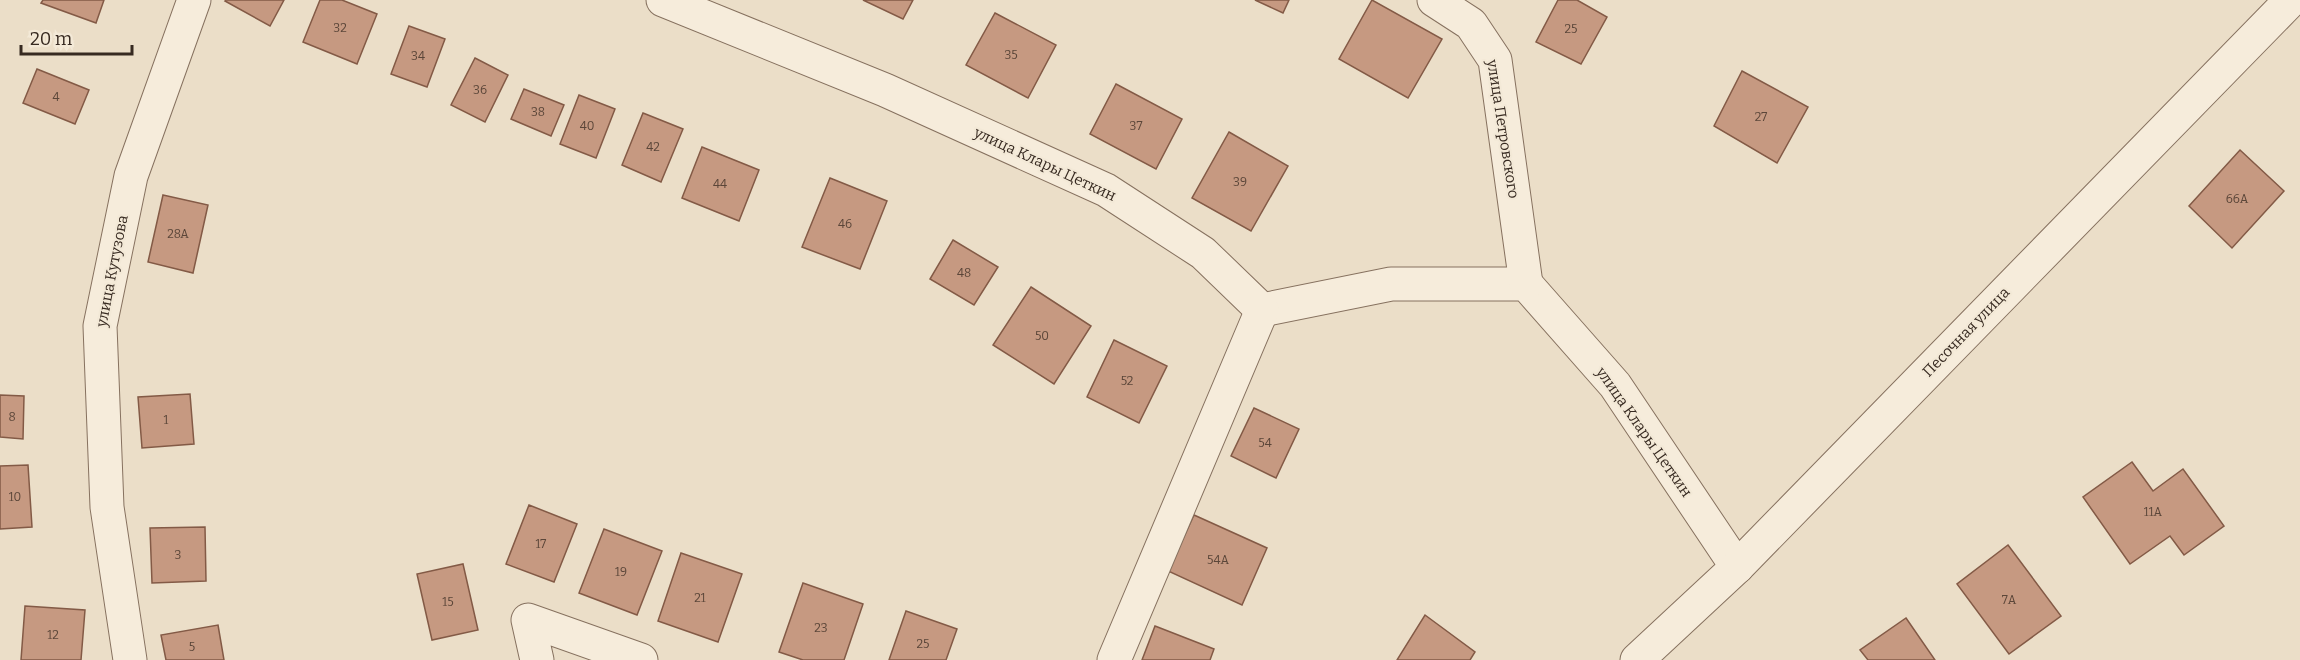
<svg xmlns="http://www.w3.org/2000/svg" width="2300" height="660" font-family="Bitter,serif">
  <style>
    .building { fill: #c69981; stroke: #835a46; stroke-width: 1.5 }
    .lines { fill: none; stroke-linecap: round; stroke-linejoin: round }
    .minor-casing { stroke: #86715f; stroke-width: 35 }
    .minor { stroke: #f6ecdb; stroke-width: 33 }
    .labels { text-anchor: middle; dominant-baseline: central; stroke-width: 4.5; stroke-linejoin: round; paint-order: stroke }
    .number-label { font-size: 12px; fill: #5b4639 }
    .street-label { font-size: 15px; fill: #372a21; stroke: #f3e9d7 }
  </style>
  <rect width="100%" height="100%" fill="#ebdec8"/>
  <g class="building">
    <path d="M43,0H104L96,23L41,3Z"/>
    <path d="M226,0H284L270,26L225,1Z"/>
    <path d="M320,0H342L377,14L357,64L303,42Z"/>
    <path d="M863,0H913L903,19Z"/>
    <path d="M1255,0H1289L1283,13Z"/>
    <path d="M1372,0L1442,39L1408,98L1339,59Z"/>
    <path d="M1558,0H1577L1607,17L1581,64L1536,42Z"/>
    <path d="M995,13L1056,45L1028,98L966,65Z"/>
    <path d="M409,26L445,39L427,87L391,74Z"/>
    <path d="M475,58L508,75L485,122L451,105Z"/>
    <path d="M37,69L89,90L75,124L23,103Z"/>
    <path d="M1742,71L1808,107L1777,163L1714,126Z"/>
    <path d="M1116,84L1182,119L1156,169L1090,134Z"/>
    <path d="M524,89L564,105L551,136L511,119Z"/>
    <path d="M579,95L615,109L596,158L560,144Z"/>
    <path d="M643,113L683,129L661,182L622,165Z"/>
    <path d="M1229,132L1288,166L1251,231L1192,198Z"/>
    <path d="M702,147L759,170L739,221L682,198Z"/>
    <path d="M2240,150L2284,191L2232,248L2189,206Z"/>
    <path d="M830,178L887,201L860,269L802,247Z"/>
    <path d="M163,195L208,205L193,273L148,262Z"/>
    <path d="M953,240L998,267L974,305L930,279Z"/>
    <path d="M1031,287L1091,326L1054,384L993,345Z"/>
    <path d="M1114,340L1167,366L1139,423L1087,397Z"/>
    <path d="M190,394L194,444L142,448L138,397Z"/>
    <path d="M0,395L24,396L23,439L0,437Z"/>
    <path d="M1254,408L1299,429L1276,478L1231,456Z"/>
    <path d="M2132,462L2153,491L2183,469L2224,526L2184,555L2170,536L2130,564L2083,497Z"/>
    <path d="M28,465L32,527L0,529V466Z"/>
    <path d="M529,505L577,524L554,582L506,564Z"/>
    <path d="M1194,515L1267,548L1242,605L1168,571Z"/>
    <path d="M205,527L206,581L152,583L150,528Z"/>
    <path d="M604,529L662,551L637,615L579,593Z"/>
    <path d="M2008,545L2061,616L2009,654L1957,584Z"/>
    <path d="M681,553L742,574L718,642L658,621Z"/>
    <path d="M463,564L478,630L432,640L417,574Z"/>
    <path d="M803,583L863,604L844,660H803L779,652Z"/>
    <path d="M25,606L85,610L81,660H21Z"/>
    <path d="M906,611L957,629L946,660H889Z"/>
    <path d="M1425,615L1475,652L1470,660H1397Z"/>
    <path d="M1906,618L1935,660H1868L1860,650Z"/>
    <path d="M218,625L224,660H166L161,635Z"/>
    <path d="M1155,626L1214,649L1210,660H1142Z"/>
  </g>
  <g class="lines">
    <g class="minor-casing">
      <g id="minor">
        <path d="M663,0L885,90L1106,190L1203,253L1262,310L1391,284H1526L1615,385L1737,567"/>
        <path d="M1434,0L1471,24L1495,60L1526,284"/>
        <path d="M130,660L107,507L100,326L131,176L194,0"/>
        <path d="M537,660L528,620L641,660"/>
        <path d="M1114,660L1262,310"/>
        <path d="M1637,660L1737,567L2291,0"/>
      </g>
    </g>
    <use href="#minor" class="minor"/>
  </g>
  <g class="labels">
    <g class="number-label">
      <text x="340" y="28">32</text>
      <text x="1571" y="29">25</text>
      <text x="1011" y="55">35</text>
      <text x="418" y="56">34</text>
      <text x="480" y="90">36</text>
      <text x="56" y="97">4</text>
      <text x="538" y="112">38</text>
      <text x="1761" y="117">27</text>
      <text x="587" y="126">40</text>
      <text x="1136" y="126">37</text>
      <text x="653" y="147">42</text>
      <text x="1240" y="182">39</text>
      <text x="720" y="184">44</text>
      <text x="2237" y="199">66А</text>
      <text x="845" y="224">46</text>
      <text x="178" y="234">28А</text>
      <text x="964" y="273">48</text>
      <text x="1042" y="336">50</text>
      <text x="1127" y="381">52</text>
      <text x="12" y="417">8</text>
      <text x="166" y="420">1</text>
      <text x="1265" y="443">54</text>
      <text x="15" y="497">10</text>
      <text x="2153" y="512">11А</text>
      <text x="541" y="544">17</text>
      <text x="178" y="555">3</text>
      <text x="1218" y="560">54А</text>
      <text x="621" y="572">19</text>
      <text x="700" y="598">21</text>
      <text x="2009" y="600">7А</text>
      <text x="448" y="602">15</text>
      <text x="821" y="628">23</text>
      <text x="53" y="635">12</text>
      <text x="923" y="644">25</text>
      <text x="192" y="647">5</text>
    </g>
    <g class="street-label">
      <text transform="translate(1503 129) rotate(81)">улица Петровского</text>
      <text transform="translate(1045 164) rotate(25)">улица Клары Цеткин</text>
      <text transform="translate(112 271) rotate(-79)">улица Кутузова</text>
      <text transform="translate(1966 332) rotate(-46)">Песочная улица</text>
      <text transform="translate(1644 432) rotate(55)">улица Клары Цеткин</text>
    </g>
  </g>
  <path d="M21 45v9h111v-9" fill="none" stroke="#372a21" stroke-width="3"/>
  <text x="30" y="45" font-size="18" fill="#372a21" stroke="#f3e9d7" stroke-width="4.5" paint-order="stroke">20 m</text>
</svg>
